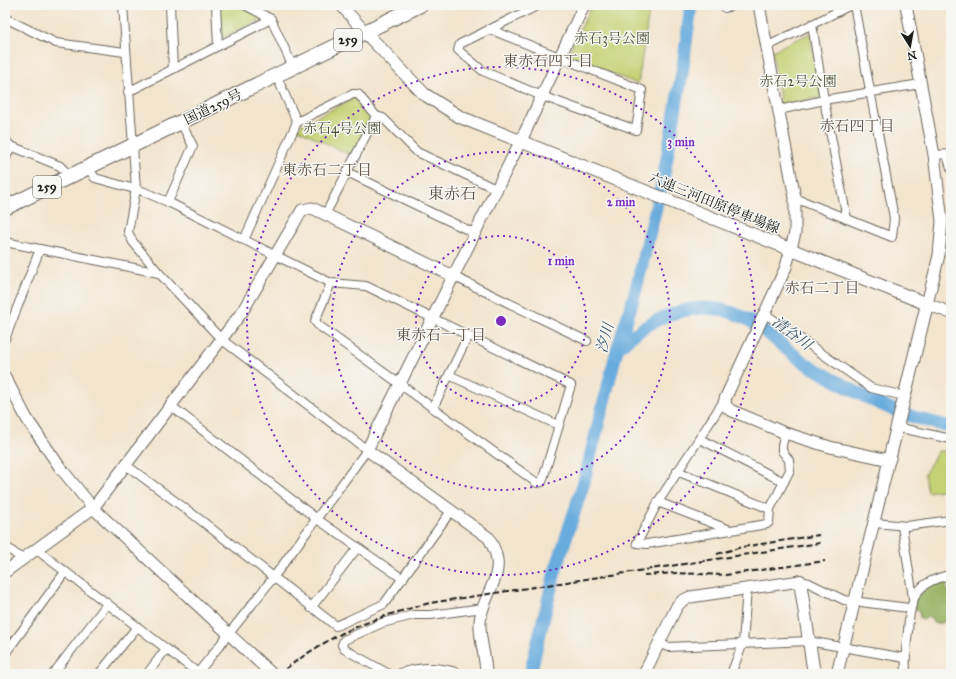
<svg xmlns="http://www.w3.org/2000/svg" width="956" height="679" font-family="'IM FELL Great Primer','Noto Serif JP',serif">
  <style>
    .green { fill: #c4d274; stroke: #707748 }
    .forest { fill: #9bb466; stroke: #5c6841 }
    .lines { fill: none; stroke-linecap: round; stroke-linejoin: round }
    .river { stroke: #68abdd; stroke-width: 13 }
    .minor-casing { stroke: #67625a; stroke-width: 10 }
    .tertiary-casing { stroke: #67625a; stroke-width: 13 }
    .secondary-casing { stroke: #67625a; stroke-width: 14 }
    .trunk-casing { stroke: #67625a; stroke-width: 16 }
    .minor { stroke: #fff; stroke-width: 8 }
    .tertiary { stroke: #fff; stroke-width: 11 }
    .secondary { stroke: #fff; stroke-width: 12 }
    .trunk { stroke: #fff; stroke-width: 14 }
    .rail { stroke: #1c1c1c; stroke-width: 2; stroke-dasharray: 6 3; stroke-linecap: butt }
    .ring { fill: none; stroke: #7b2cbf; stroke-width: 2; stroke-dasharray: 2 4 }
    .labels { text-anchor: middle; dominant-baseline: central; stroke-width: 3; stroke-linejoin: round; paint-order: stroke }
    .shield { fill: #f6f6f2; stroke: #5d5d5c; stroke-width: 1 }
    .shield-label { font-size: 13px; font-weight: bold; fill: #1c1c1c }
    .park-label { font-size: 14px; fill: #4e5336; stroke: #f6f6f2 }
    .street-label { font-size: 14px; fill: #1c1c1c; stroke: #f6f6f2 }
    .neighbourhood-label { font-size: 15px; fill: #5f4e41; stroke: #f6f6f2 }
    .water-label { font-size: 15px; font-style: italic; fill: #3a5569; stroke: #f6f6f2 }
    .quarter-label { font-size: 16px; fill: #5f4e41; stroke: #f6f6f2 }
    .centre { fill: #7b2cbf; stroke: #f6f6f2; stroke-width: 2 }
    .ring-label { font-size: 12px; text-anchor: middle; font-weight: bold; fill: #7b2cbf; stroke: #f6f6f2; stroke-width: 3; stroke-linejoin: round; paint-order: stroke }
  </style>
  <rect width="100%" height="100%" fill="#f6f6f2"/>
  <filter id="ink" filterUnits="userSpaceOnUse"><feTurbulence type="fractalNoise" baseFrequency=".025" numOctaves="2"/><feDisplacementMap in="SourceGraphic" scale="8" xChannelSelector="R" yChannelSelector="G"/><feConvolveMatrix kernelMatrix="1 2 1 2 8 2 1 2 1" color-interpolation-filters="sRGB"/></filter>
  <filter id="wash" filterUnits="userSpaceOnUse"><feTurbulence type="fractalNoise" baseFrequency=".012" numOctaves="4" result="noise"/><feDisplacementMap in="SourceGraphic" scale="16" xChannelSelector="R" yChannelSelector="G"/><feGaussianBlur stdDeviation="0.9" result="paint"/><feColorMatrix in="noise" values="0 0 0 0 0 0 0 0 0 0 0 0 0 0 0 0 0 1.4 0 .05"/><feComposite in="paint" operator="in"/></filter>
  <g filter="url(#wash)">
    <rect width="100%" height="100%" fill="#f3e4cd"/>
    <g class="green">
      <path d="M219,5H240L263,18L222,38Z"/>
      <path d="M592,5H650L638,84L567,56Z"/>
      <path d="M810,33L821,97L781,105L772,51Z"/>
      <path d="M355,98L372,118L352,156L298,129L302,124Z"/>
      <path d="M938,451H951V489L928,492L924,475Z"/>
    </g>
    <path class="forest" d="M933,583H946L948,594H951V614L943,623H933V620L927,617L924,620L920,618L919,611L914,608L916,597Z"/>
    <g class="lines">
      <g class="river">
        <path d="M618,348C652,316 701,294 747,319C770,332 788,353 810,366C840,383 869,401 902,413C917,419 935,423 951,427"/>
        <path d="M530,674L555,572L583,485L617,350L635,293L664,175L683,67L691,5"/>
      </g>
    </g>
  </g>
  <g filter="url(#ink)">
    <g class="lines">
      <g class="minor-casing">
        <g id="minor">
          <path d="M123,5L136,189L128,232L133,242L159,273L221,339L367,450L273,578L197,674"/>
          <path d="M170,5L173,69"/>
          <path d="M216,5L218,46"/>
          <path d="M245,5L271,19L293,67"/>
          <path d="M725,5V8L734,5"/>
          <path d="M5,18L56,43L125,52"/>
          <path d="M812,24L824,100L847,219"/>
          <path d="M489,29L642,90L636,130L542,96L483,71L458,50L460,44L539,5"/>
          <path d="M766,47L851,5"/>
          <path d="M276,75L297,122"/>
          <path d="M128,92L271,19"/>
          <path d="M779,110L824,100L920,84"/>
          <path d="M5,140L11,146L60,166L70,176"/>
          <path d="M934,155L951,154"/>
          <path d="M947,155L951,168"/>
          <path d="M5,160L11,146"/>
          <path d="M88,167L95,178L142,191L168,202L331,283L315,321L318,325L537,483L542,482L571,385L366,286L331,283"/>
          <path d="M347,172L474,233"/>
          <path d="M795,198L892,237L894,218L854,5"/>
          <path d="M168,202L193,146L181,123"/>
          <path d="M325,215L376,116"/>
          <path d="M244,240L297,122L353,94H358L376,116L383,118L417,152L496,189"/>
          <path d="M5,242L159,273"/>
          <path d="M453,276L587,341"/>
          <path d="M764,313L871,388L904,396"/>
          <path d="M5,339L40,249"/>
          <path d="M449,375L558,425"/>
          <path d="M725,399L658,502L637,543L647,544L767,524L769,522L770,509"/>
          <path d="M170,405L317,519L403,579"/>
          <path d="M433,408L468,336"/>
          <path d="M896,427L951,439"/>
          <path d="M700,439L784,482"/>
          <path d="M126,465L198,518L336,626L384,604L451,511"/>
          <path d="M677,471L770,509L790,470L789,460L782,451V445L785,433"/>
          <path d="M658,502L730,530"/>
          <path d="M875,523L907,526L951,520"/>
          <path d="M902,526L913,598"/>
          <path d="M5,546L22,559"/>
          <path d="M37,550L198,673"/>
          <path d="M800,581L809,583L844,600L909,608"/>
          <path d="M311,608L358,547"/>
          <path d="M658,643L668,647L808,641L905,658"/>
          <path d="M5,654L65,572"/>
          <path d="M53,674L107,604"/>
          <path d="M99,674L137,627"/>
          <path d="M147,674L166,649"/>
          <path d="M389,674L344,649L342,645L344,640L382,623L414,615H431L483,608"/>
          <path d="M731,674L743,643L747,588"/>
          <path d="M906,674C905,659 906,646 908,631C910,598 916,581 951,575"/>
        </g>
      </g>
      <g class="tertiary-casing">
        <g id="tertiary">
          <path d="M341,5L365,32"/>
          <path d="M759,5L795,198V233L786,267L725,399L726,406L730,410L785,433L830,447L889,460L837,674"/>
          <path d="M906,5L934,155L942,221L939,255L927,304L951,313"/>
          <path d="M5,377L27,419L59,466L93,508L272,674"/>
          <path d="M5,572L93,508L242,312L302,210L312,208L453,276"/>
          <path d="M402,674C422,668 438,668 457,674"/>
          <path d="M486,674C486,657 479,639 480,622C481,599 503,578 496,555C495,549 491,543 489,538L367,450L527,128L584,5"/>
          <path d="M644,674L677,606L682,601L690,597L800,581"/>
        </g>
      </g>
      <g class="secondary-casing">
        <g id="secondary">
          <path d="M365,32L424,94L460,117L927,304L889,460"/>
          <path d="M800,581L814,674"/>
        </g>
      </g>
      <g class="trunk-casing">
        <path id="trunk" d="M5,208L420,5"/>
      </g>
      <use href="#minor" class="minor"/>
      <use href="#tertiary" class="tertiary"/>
      <use href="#secondary" class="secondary"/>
      <use href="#trunk" class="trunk"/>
      <g class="rail">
        <path d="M717,554L742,547L819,535"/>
        <path d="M644,575L676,573L725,575L825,561"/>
        <path d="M278,674C291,665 303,656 316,648C350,626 391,613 430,603L820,543"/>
      </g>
    </g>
  </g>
  <g class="ring">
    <circle cx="501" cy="321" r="85"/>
    <circle cx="501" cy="321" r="169"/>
    <circle cx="501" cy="321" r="254"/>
  </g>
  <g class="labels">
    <g class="shield">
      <rect x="334" y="29" width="28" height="22" rx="3"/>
      <rect x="33" y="176" width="28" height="22" rx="3"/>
    </g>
    <g class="shield-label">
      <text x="348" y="40">259</text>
      <text x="47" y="187">259</text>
    </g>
    <g class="park-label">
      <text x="612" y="38">赤石3号公園</text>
      <text x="798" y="81">赤石2号公園</text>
      <text x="342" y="128">赤石4号公園</text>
    </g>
    <g class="street-label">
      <text transform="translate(213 107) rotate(-26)">国道259号</text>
      <text transform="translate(714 203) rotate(22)">六連三河田原停車場線</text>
    </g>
    <g class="neighbourhood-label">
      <text x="548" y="61">東赤石四丁目</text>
      <text x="857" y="126">赤石四丁目</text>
      <text x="327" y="170">東赤石二丁目</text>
      <text x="822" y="288">赤石二丁目</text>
      <text x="441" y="335">東赤石一丁目</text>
    </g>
    <g class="water-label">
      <text transform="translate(792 333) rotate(37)">清谷川</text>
      <text transform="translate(605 338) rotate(-75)">汐川</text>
    </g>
    <g class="quarter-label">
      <text x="452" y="193">東赤石</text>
    </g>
  </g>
  <circle cx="501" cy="321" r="6" class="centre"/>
  <g class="ring-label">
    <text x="681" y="146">3 min</text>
    <text x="621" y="206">2 min</text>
    <text x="561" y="265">1 min</text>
  </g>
  <rect width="956" height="679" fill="none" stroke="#f6f6f2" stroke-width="20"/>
  <g transform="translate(910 46) rotate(169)" stroke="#f6f6f2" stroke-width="3" paint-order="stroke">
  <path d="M0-3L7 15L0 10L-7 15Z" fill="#1c1c1c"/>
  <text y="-6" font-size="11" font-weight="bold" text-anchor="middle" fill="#1c1c1c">N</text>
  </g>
</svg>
